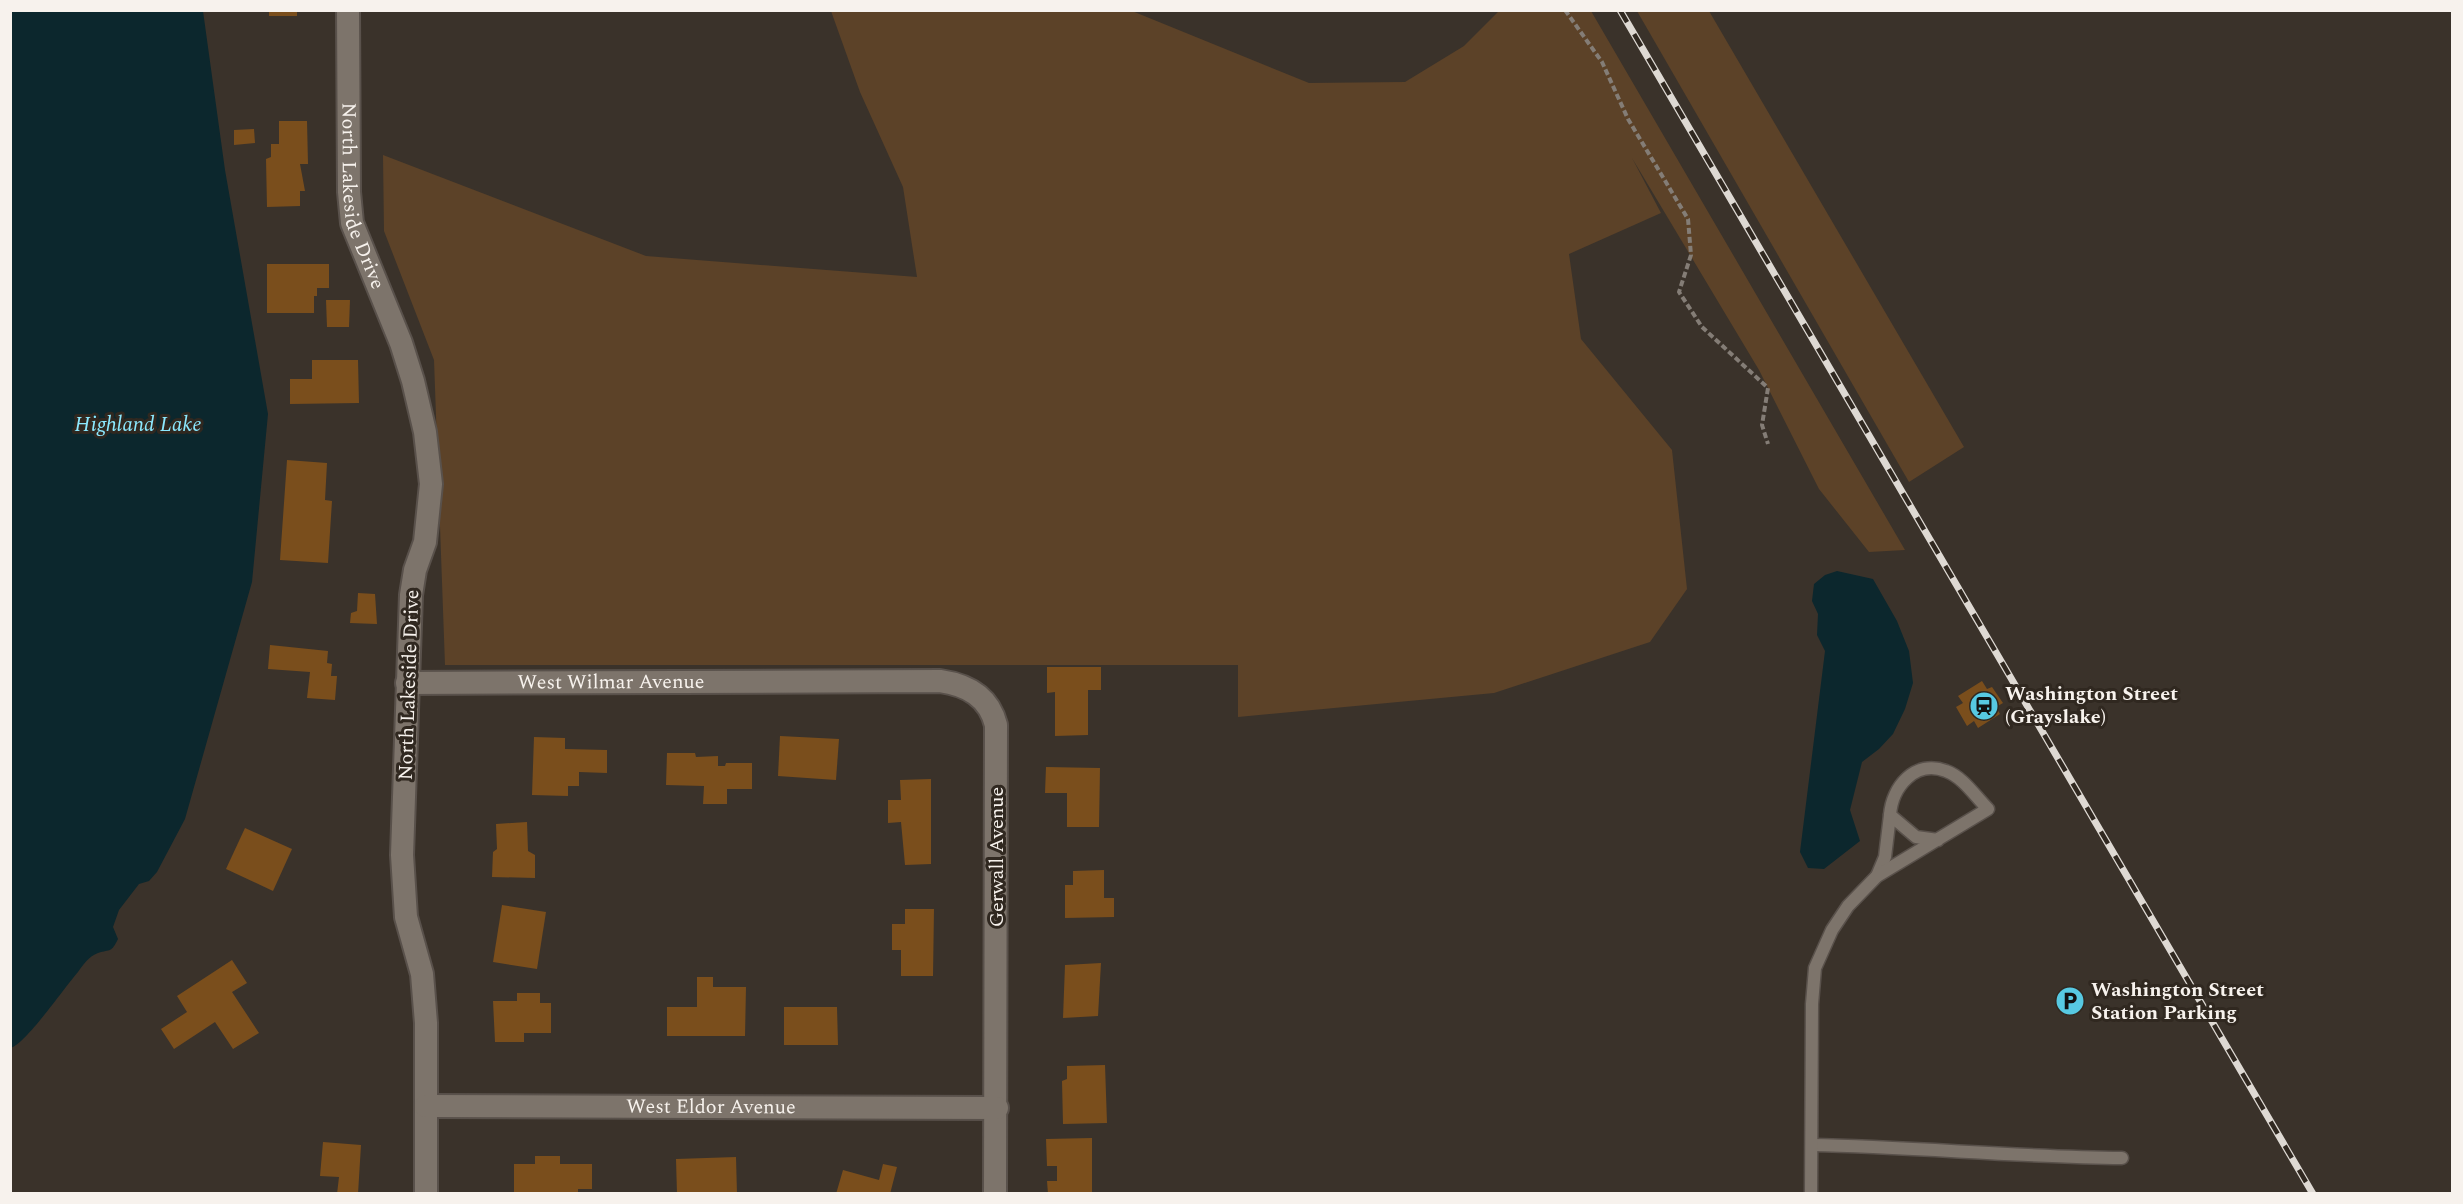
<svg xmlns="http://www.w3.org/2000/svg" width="2463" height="1204" font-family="Spectral,serif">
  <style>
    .green { fill: #5c4228 }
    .water { fill: #0c272d }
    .building { fill: #7a4e1c }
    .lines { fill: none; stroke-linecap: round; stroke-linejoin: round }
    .service-casing { stroke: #59514b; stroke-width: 15 }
    .minor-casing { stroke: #59514b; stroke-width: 26 }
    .path { stroke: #847d76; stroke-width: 4; stroke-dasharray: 6 3; stroke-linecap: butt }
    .service { stroke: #7d746b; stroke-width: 12 }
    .minor { stroke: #7d746b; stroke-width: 22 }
    .rail-casing { stroke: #ded9d3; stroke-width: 7 }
    .rail { stroke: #302820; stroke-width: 4.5; stroke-dasharray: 14; stroke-linecap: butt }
    .labels { text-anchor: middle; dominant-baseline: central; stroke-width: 6; stroke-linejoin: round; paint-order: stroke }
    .street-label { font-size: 20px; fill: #f7f2ed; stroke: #302820 }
    .poi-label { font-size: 20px; font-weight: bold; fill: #f7f2ed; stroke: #302820; text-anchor: start }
    .water-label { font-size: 21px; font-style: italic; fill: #8ce9ff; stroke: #302820 }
  </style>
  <rect width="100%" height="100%" fill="#3a322a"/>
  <g class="green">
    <path d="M831,11H1132L1309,83L1405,82L1464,46L1499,11H1591L1905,550L1869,552L1819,489L1759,370L1632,158L1661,213L1569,254L1581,339L1672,450L1687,589L1650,642L1494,693L1238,717V665H445L434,360L384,231L383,155L646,256L917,277L903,187L860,92Z"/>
    <path d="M1637,11H1709L1964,447L1909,482Z"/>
  </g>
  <g class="water">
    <path d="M11,10L203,11L225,170L268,414L252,582L185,819L157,872L149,881L139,884L119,910L113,927L118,939C111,953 111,949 98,953C89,956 83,965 78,972C64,988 27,1042 11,1048Z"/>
    <path d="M1837,571L1873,579L1897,621L1909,651L1913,683L1905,709L1893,734L1879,749L1862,762L1850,810L1860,841L1824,869L1808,868L1800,852L1825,651L1817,635L1818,614L1812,601L1814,584L1825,575Z"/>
  </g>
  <g class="building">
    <rect x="269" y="10" width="28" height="6"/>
    <path d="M279,121H307L308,164H300L305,191H300V206L267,207L266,159L271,157V144H279Z"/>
    <path d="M254,129L255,143L234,145V130Z"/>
    <path d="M267,264H329V288H317V296H314V313H267Z"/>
    <path d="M326,300H350L349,327H327Z"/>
    <path d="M312,360H358L359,403L290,404V379H312Z"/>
    <path d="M287,460L327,463L325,500L332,501L328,563L280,560Z"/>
    <path d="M358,593L375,594L377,624L350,623L351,613L357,611Z"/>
    <path d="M270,645L328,651L327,663L332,664L331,676H337L335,700L307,698L310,672L268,669Z"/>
    <path d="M1047,667H1101V690H1088V735L1055,736V692L1047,693Z"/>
    <path d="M1982,681L1987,689L1992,687L2003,703L1996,707L2000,714L1978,728L1974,721L1967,726L1956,707L1963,703L1958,696Z"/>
    <path d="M780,736L839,739L836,780L778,776Z"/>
    <path d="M534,737L565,738V749L607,750V773L579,772V786H568V796L532,795Z"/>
    <path d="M667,753H695L696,757L718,756V766H725L726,763H752V789H727V804H703L704,786L666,785Z"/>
    <path d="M1046,767L1100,768L1099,827H1067V793H1045Z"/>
    <path d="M931,779V864L905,865L901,822L888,823V800H901L900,780Z"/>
    <path d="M527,822L528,851L535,855V878L492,877L493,852L497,849L496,824Z"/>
    <path d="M245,828L292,849L273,891L226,869Z"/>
    <path d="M1104,870V898H1114V917L1065,918V885H1073V871Z"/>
    <path d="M502,905L546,912L537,969L493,962Z"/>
    <path d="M905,909H934L933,976H901V950H892V924H905Z"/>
    <path d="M232,960L247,983L232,992L259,1033L233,1049L215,1022L174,1049L161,1029L187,1012L177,996Z"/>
    <path d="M1101,963L1098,1016L1063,1018L1065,965Z"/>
    <path d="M697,977H713V987H746L745,1036H667V1007H697Z"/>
    <path d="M517,993H540V1003H551V1033H524V1042H495L493,1001H517Z"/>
    <path d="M784,1007H837L838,1045H784Z"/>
    <path d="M1105,1065L1107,1123L1063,1124L1062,1081L1067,1079V1066Z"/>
    <path d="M1092,1138V1194H1048L1047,1181H1057V1166H1047L1046,1139Z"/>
    <path d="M323,1142L361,1145L358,1194H337L339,1177L320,1176Z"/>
    <path d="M535,1156H560V1164H592V1189H578V1194L514,1193V1164H535Z"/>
    <path d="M736,1157L737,1194H677L676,1159Z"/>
    <path d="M883,1164L897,1167L890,1194H836L843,1170L879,1180Z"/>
  </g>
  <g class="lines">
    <g class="service-casing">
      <g id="service">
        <path d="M1877,876L1885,857L1890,815"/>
        <path d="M1812,1145C1916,1147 2019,1157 2122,1158"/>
        <path d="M1811,1194L1812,1004L1815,968L1832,930L1848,906L1877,876L1988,809C1975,796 1963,777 1946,771C1915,759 1892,787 1890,815L1916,837L1938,840"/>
      </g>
    </g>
    <g class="minor-casing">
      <g id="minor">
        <path id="s1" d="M348,10L349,192L352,223L401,343L413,381L425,432L431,484L425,542L415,570L411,595L402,855L406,917L422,974L426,1023V1194"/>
        <path id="s2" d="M407,683L940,681C968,685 989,697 996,725L995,1194"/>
        <path id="s3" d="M426,1106L997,1108"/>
      </g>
    </g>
    <path class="path" d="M1565,10L1602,62L1628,119L1688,219L1691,255L1679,292L1702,327L1768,388L1762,425L1768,444"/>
    <use href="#service" class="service"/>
    <use href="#minor" class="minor"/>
    <g class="rail-casing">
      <path id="rail" d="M1620,10L2313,1194"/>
    </g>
    <use href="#rail" class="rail"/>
  </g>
  <defs>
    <g id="station-disc" transform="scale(1.5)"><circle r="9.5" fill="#57c9e2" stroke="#302820"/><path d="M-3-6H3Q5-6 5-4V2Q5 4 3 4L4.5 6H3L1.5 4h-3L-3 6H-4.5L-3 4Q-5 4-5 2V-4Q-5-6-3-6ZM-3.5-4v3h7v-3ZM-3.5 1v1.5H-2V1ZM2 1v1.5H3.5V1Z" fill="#111"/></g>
    <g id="parking-disc" transform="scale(1.5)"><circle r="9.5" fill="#57c9e2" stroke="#302820"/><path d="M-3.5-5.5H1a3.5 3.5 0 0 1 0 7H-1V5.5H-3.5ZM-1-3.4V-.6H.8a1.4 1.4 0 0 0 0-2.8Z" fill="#111"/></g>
  </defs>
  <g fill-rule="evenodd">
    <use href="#station-disc" x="1984" y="706"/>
    <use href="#parking-disc" x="2070" y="1001"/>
  </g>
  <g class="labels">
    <g class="street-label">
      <text stroke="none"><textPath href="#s1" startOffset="188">North Lakeside Drive</textPath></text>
      <text stroke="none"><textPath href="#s2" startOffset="204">West Wilmar Avenue</textPath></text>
      <text transform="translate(409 685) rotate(-88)">North Lakeside Drive</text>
      <text transform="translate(997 857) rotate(-90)">Gerwall Avenue</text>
      <text stroke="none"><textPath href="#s3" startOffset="285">West Eldor Avenue</textPath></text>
    </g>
    <g class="poi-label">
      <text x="2005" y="694">Washington Street<tspan x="2005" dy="23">(Grayslake)</tspan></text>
      <text x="2091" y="990">Washington Street<tspan x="2091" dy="23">Station Parking</tspan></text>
    </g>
    <g class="water-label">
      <text x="138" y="425">Highland Lake</text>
    </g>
  </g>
  <rect width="2463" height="1204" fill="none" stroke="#f7f2ed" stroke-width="24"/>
</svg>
